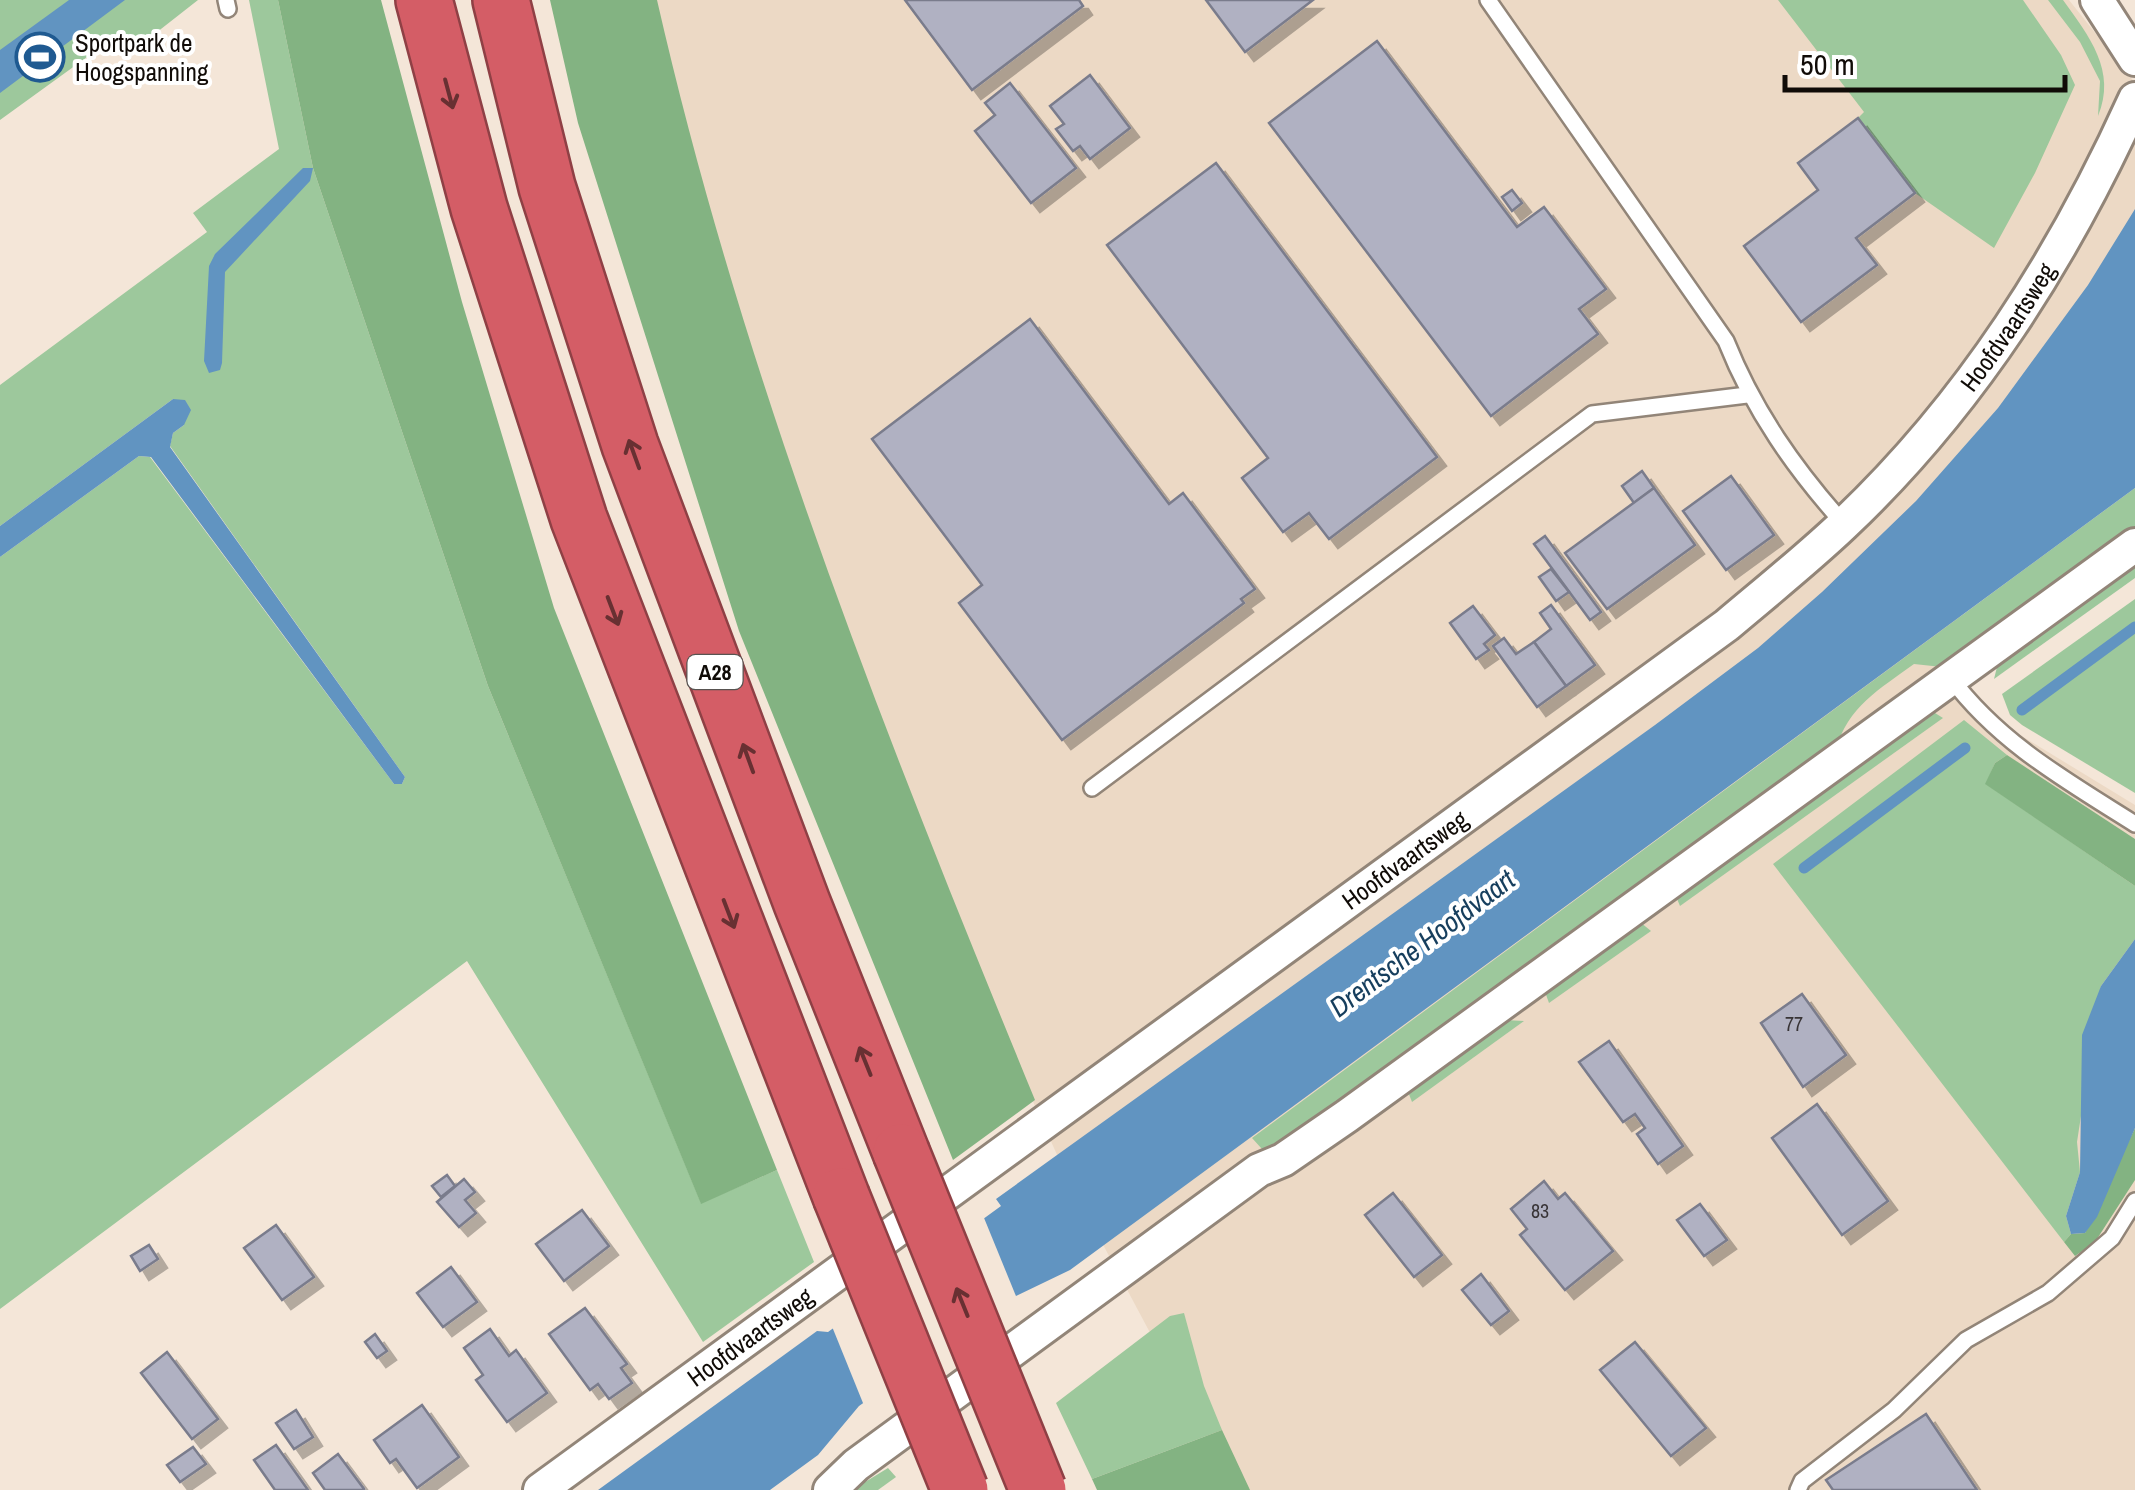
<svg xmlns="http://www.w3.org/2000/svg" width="2135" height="1490" font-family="'Archivo Narrow',sans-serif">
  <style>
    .built { fill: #ecd9c5 }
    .green { fill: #9dc89c }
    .forest { fill: #83b382 }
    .water { fill: #6194c1 }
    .pier { fill: #f4e6d8 }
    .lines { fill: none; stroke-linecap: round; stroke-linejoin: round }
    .stream { stroke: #6194c1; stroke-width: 11 }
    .building { fill: #b0b1c2; stroke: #7a7c8c; stroke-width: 2.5; filter: url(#shadow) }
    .service-casing { stroke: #928578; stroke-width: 20 }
    .minor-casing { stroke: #928578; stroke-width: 38 }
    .motorway-casing { stroke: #8f4045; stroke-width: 60 }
    .service { stroke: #fff; stroke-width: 15 }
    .minor { stroke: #fff; stroke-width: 32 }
    .motorway { stroke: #d45d66; stroke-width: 55 }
    .motorway-bridge-casing { stroke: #8f4045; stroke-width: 60; stroke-linecap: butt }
    .motorway-bridge { stroke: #d45d66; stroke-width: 55 }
    .oneway { stroke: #683032 }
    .labels { text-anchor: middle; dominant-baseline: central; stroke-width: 8; stroke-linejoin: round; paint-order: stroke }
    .number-label { font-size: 20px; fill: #383436 }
    .shield { fill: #fff; stroke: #585451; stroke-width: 2.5 }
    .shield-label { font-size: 22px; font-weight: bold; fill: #100b07 }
    .poi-label { font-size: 25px; fill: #100b07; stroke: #fff; text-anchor: start }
    .street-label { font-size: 25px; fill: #100b07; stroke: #fff }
    .water-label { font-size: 28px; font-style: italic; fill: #163e5d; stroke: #fff }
  </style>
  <defs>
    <filter id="shadow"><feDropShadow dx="9" dy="9" stdDeviation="0" flood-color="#0004"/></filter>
  </defs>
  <rect width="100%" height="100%" fill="#f4e6d8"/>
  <path class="built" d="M650,0H2069L2135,83V229L1947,482L1971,705L2135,805V1490H1234L1068,1179L843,681Z"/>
  <g class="green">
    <path d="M0,0H198L138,47L123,31L0,120Z"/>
    <path d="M249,0H278L313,168L488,686L701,1203L777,1170L814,1262L703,1342L467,961L0,1309V557L139,456L150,457L394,784H402L405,777L170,446L173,433L184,425L173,399L0,526V385L207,232L193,213L279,149Z"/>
    <path d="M1778,0H2023L2061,55L2075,85L2035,173L1994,248L1915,193L1858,118L1864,112Z"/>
    <path d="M2048,0H2063C2089,36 2117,71 2098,116L2100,81L2080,42Z"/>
    <path d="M2135,488V528L1942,667L1914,664C1880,689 1847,707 1836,750L1290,1140L1262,1149L1252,1138Z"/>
    <path d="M2135,559V578L1994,679L1999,659Z"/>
    <path d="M2135,599V793L2022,725L2010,715L2002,694Z"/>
    <path d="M1935,713L1943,718L1680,906L1675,894L1922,714Z"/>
    <path d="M1964,720L2007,755L1995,763L1986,784L2135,886V939L2101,986L2077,1142L2080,1172L2066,1216L2071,1234L2064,1242L1773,864Z"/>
    <path d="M1640,922L1651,931L1549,1003L1544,989Z"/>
    <path d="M1504,1020L1524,1021L1412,1102L1407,1089Z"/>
    <path d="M1184,1313L1204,1386L1222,1430L1092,1479L1056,1403L1170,1316Z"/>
    <path d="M888,1468L896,1477L878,1490H852Z"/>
  </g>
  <g class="forest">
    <path d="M278,0H381L462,302L554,608L777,1170L701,1204L488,686L313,168Z"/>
    <path d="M550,0H657C744,381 887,740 1035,1100L953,1160L739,631L578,123Z"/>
    <path d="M2007,755L2135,839V886L1985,784L1995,763Z"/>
    <path d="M2135,1128V1180L2095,1242L2075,1256L2064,1242L2071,1234L2085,1233Z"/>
    <path d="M1222,1430L1250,1490H1097L1092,1479Z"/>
  </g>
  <g class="water">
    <path d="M69,0H125L0,93V50Z"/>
    <path d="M303,168H313L310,181L225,272L222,363L220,370L209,373L204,361L209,266L215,254Z"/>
    <path d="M2135,209V488L1070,1270L1016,1296L859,1406L818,1455L770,1490H598L817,1331L828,1332L1001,1206L996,1199L1655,725L1758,648L1822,592L1916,501L1998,408L2088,285Z"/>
    <path d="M173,399L185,400L191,410L184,425L173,433L170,447L405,777L402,784H394L151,457L139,456L0,557V526Z"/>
    <path d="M2135,939V1128L2097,1217L2085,1233L2071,1234L2066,1216L2080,1172L2082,1035L2101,986Z"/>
  </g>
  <path class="pier" d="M982,1213L1018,1301L865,1408L831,1324Z"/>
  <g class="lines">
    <g class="stream">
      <path d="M2022,710L2135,627"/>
      <path d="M1804,868L1965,748"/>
    </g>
  </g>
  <g class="building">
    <path d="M905,0H1079L1083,6L972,90Z"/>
    <path d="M1206,0H1313L1245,52Z"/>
    <path d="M1377,41L1517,227L1544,207L1606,289L1579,309L1598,334L1491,416L1269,123Z"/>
    <path d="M1090,75L1130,128L1090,159L1080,146L1073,151L1056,129L1064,124L1050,106Z"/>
    <path d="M1010,83L1076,168L1031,203L975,131L995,115L985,103Z"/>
    <path d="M1858,118L1915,193L1856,238L1877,265L1801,322L1744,246L1818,190L1798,163Z"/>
    <path d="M1216,163L1437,457L1329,539L1309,513L1283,532L1242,478L1268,458L1107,245Z"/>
    <path d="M1512,190L1522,203L1512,211L1502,197Z"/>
    <path d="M1030,319L1169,504L1183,493L1255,589L1241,599L1244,603L1062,740L959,603L982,585L872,439Z"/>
    <path d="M1642,471L1654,488L1634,503L1622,486Z"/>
    <path d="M1731,476L1774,535L1726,570L1683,511Z"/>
    <path d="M1654,488L1695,545L1607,609L1565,553Z"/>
    <path d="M1545,536L1601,612L1590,620L1534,544Z"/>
    <path d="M1551,569L1569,592L1556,601L1539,577Z"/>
    <path d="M1551,605L1595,665L1566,686L1534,642L1551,629L1540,613Z"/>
    <path d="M1473,606L1495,635L1484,644L1489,650L1476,659L1450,623Z"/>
    <path d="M1504,638L1516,654L1534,642L1566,686L1537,707L1493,646Z"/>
    <path d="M1802,994L1846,1055L1803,1087L1761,1023Z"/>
    <path d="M1609,1041L1683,1146L1658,1164L1637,1134L1645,1128L1635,1114L1623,1122L1579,1062Z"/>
    <path d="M1817,1104L1888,1201L1842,1235L1772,1138Z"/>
    <path d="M447,1175L455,1186L441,1197L432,1186Z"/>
    <path d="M464,1179L475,1192L465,1200L476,1213L459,1227L437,1202Z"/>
    <path d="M1544,1181L1558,1199L1565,1193L1613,1251L1565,1290L1520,1235L1527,1229L1511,1209Z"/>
    <path d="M1393,1193L1442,1255L1414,1277L1365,1215Z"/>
    <path d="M1700,1204L1727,1240L1704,1256L1677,1220Z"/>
    <path d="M582,1210L609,1246L564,1281L536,1244Z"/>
    <path d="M276,1225L314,1277L282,1300L244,1248Z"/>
    <path d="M149,1245L158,1259L140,1271L131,1256Z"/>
    <path d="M451,1267L477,1302L443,1327L417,1293Z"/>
    <path d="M1481,1274L1509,1311L1491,1325L1462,1290Z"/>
    <path d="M585,1308L627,1364L621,1368L632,1383L609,1399L598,1384L590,1390L549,1334Z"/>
    <path d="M490,1329L509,1356L516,1350L547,1393L507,1422L476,1380L483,1375L464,1348Z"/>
    <path d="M375,1334L387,1351L377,1358L365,1342Z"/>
    <path d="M1635,1342L1706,1428L1671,1456L1600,1370Z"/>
    <path d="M167,1352L218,1419L192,1439L141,1373Z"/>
    <path d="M422,1405L459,1457L417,1488L396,1459L390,1463L374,1440Z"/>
    <path d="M296,1410L313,1437L294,1449L276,1423Z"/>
    <path d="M1926,1414L1977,1490H1833L1826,1480Z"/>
    <path d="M276,1445L308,1490H275L254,1460Z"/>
    <path d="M193,1447L206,1464L180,1482L167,1465Z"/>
    <path d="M338,1454L364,1489V1490H325L313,1473Z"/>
  </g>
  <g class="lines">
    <g class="service-casing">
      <g id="service">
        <path d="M226,0L228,9"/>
        <path d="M1488,0L1726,341C1754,411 1794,468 1844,524"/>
        <path d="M1950,677C1999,743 2067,781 2135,824"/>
        <path d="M1092,788L1592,414L1747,395"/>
        <path d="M1798,1490L1802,1481L1894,1410L1966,1340L2048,1293L2112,1238L2135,1201"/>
      </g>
    </g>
    <g class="minor-casing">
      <g id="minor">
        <path d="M2097,0L2135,59"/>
        <path id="s1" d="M540,1490L1727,625C1766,592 1806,560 1843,525C1971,404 2063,258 2135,99"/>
        <path d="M830,1490L856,1465L1259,1170L1283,1160L1347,1116L2135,545"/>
      </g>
    </g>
    <g class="motorway-casing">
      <g id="motorway">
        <path d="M424,0L479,208L579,519L841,1196"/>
        <path d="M501,0L547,187L630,445L802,903L901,1152"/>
      </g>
    </g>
    <use href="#service" class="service"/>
    <use href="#minor" class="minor"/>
    <use href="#motorway" class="motorway"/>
    <g class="motorway-bridge-casing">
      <g id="motorway-bridge">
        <path d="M901,1152L1038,1490"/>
        <path d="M841,1196L960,1490"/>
      </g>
    </g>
    <use href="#motorway-bridge" class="motorway-bridge"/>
  </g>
  <defs><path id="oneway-shaft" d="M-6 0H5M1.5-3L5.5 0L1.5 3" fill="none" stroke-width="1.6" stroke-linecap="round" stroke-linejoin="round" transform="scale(2.5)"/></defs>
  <g class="oneway">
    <use href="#oneway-shaft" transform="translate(449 94) rotate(75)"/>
    <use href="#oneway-shaft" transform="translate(634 454) rotate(-110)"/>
    <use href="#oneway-shaft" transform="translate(613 611) rotate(69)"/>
    <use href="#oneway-shaft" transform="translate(748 758) rotate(-110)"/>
    <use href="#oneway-shaft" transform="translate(729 914) rotate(69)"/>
    <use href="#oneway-shaft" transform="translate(865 1061) rotate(-112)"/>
    <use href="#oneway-shaft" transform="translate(962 1302) rotate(-112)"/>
  </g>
  <defs>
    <g id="stadium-ring" transform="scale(2.5)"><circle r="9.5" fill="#fff" stroke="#1f5a91" stroke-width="1.5"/><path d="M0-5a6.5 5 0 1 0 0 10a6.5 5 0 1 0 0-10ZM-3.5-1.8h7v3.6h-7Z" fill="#1f5a91"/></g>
  </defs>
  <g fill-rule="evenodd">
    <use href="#stadium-ring" x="40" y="57"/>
  </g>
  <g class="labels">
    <g class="number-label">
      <text x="1794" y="1023">77</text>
      <text x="1540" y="1210">83</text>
    </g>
    <rect class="shield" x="687.5" y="655" width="55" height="34" rx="8"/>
    <g class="shield-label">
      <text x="715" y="672">A28</text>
    </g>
    <g class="poi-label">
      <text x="75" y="43">Sportpark de<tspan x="75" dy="29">Hoogspanning</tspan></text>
    </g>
    <g class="street-label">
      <text stroke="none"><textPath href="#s1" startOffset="1880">Hoofdvaartsweg</textPath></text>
      <text stroke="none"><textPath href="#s1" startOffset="1070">Hoofdvaartsweg</textPath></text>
      <text stroke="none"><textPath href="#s1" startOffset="260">Hoofdvaartsweg</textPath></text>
    </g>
    <g class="water-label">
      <text transform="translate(1422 943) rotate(-37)">Drentsche Hoofdvaart</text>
    </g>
  </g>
  <path d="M1785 75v15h280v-15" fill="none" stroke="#100b07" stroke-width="5"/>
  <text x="1800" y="75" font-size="30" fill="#100b07" stroke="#ffffff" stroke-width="8" paint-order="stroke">50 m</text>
</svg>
